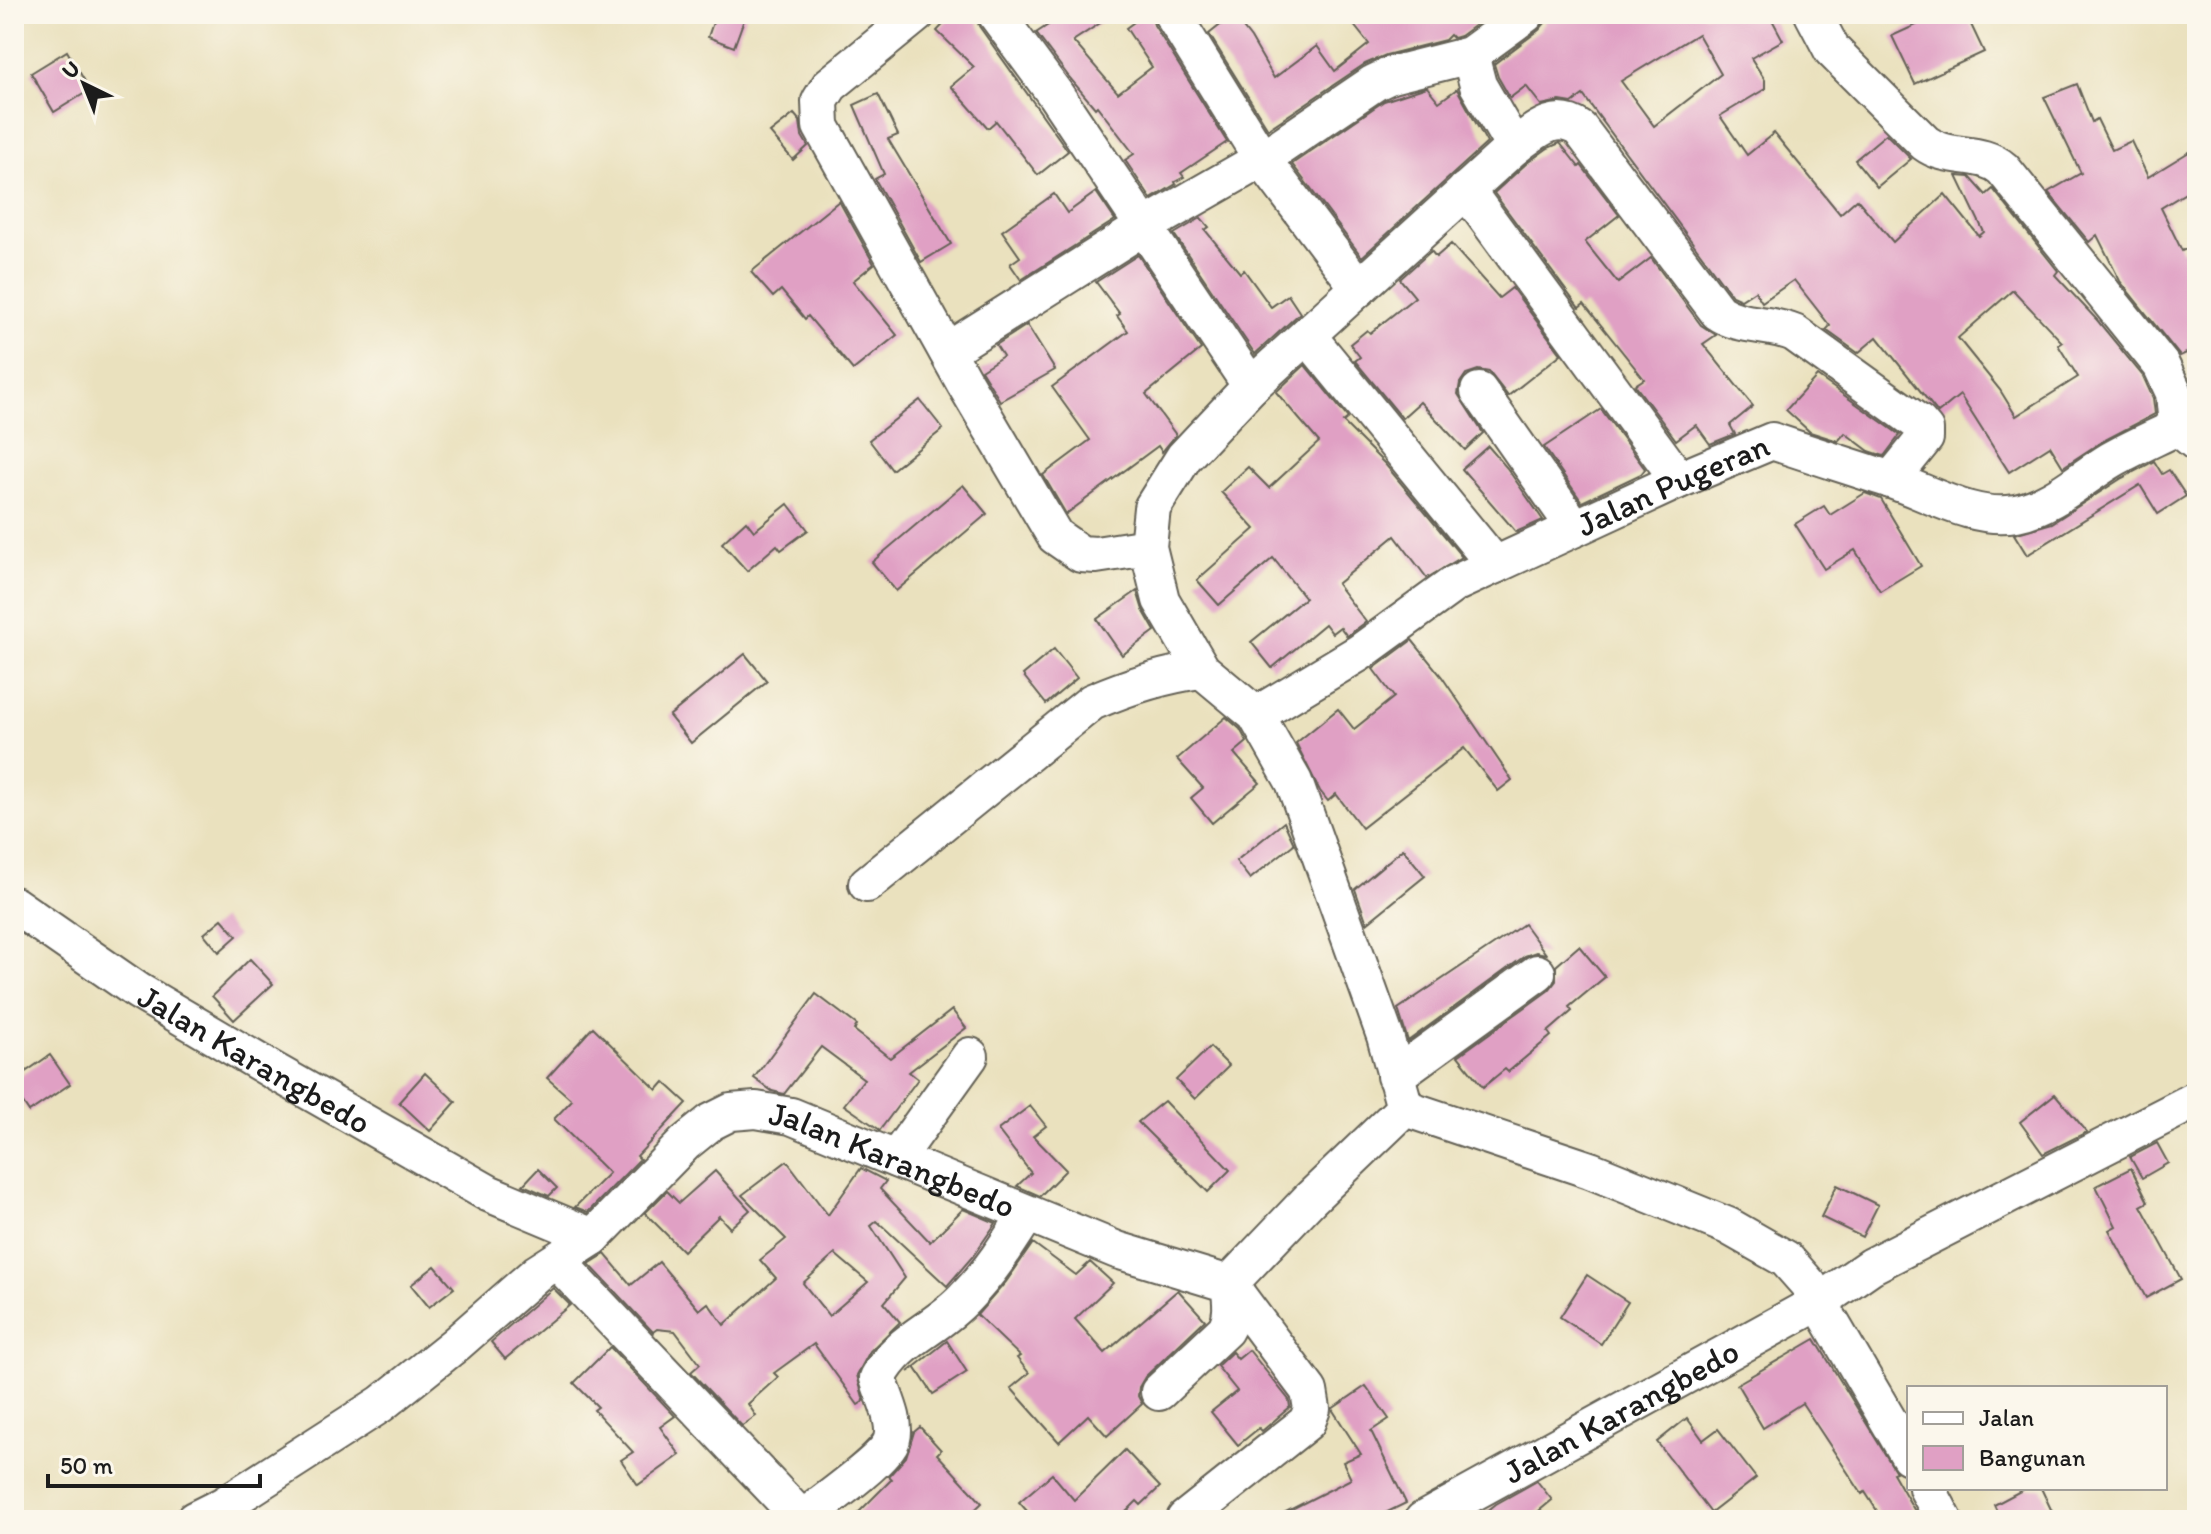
<svg xmlns="http://www.w3.org/2000/svg" width="2211" height="1534" font-family="Itim,sans-serif">
  <style>
    .building { fill: #e0a0c4; fill-rule: evenodd }
    .lines { fill: none; stroke-linecap: round; stroke-linejoin: round }
    .minor-casing { stroke: #646155; stroke-width: 40 }
    .minor { stroke: #fff; stroke-width: 36 }
    .labels { text-anchor: middle; dominant-baseline: central; stroke-width: 8; stroke-linejoin: round; paint-order: stroke }
    .street-label { font-size: 34px; fill: #1c1c1c; stroke: #fbf7ec }
  </style>
  <rect width="100%" height="100%" fill="#fbf7ec"/>
  <filter id="ink" filterUnits="userSpaceOnUse"><feTurbulence type="fractalNoise" baseFrequency=".0125" numOctaves="2"/><feDisplacementMap in="SourceGraphic" scale="16" xChannelSelector="R" yChannelSelector="G"/><feConvolveMatrix kernelMatrix="1 2 1 2 8 2 1 2 1" color-interpolation-filters="sRGB"/></filter>
  <filter id="wash" filterUnits="userSpaceOnUse"><feTurbulence type="fractalNoise" baseFrequency=".006" numOctaves="4" result="noise"/><feDisplacementMap in="SourceGraphic" scale="32" xChannelSelector="R" yChannelSelector="G"/><feGaussianBlur stdDeviation="1.8" result="paint"/><feColorMatrix in="noise" values="0 0 0 0 0 0 0 0 0 0 0 0 0 0 0 0 0 1.4 0 .05"/><feComposite in="paint" operator="in"/></filter>
  <g filter="url(#wash)">
    <rect width="100%" height="100%" fill="#eae1be"/>
    <g id="blocks">
      <g class="building">
        <path d="M716,14H746L734,47L708,37Z"/>
        <path d="M953,14H975L979,26L1068,151L1038,175L996,121L988,128L951,86L974,67L937,31Z"/>
        <path d="M1065,14H1114L1073,41L1118,93L1152,67L1126,28L1145,14H1151L1154,25L1227,142L1181,173L1184,177L1175,182L1176,184L1151,199L1125,160L1134,154L1097,106L1095,108L1069,77L1036,33Z"/>
        <path d="M1345,14H1490L1460,36L1453,38L1450,35L1445,40L1386,55L1365,64L1268,129L1209,34L1233,15L1251,38L1274,78L1317,46L1335,71L1369,44Z"/>
        <path d="M1547,14H1769L1783,40L1751,58L1765,80V89L1720,116L1747,155L1774,133L1840,214L1857,199L1893,242L1945,194L1979,236L1984,232L1957,176L1970,177L1986,195L1993,189L2058,271L2055,275L2097,320L2143,376L2153,398L2155,414L2101,442L2063,467L2050,446L2009,472L1960,395L1938,413L1877,337L1858,353L1826,330L1830,326L1794,280L1762,302L1755,291L1741,300L1732,296L1583,95L1572,103L1560,101L1541,105L1526,86L1510,98L1498,77L1494,64L1539,30L1545,23ZM1698,34L1721,74L1654,126L1621,81ZM2013,290L2062,342L2058,345L2078,377L2016,416L2000,390L1958,338Z"/>
        <path d="M1940,14H1966L1984,52L1915,84L1892,36Z"/>
        <path d="M67,51L90,90L54,112L31,73Z"/>
        <path d="M2077,84L2092,122L2097,119L2112,150L2131,141L2148,177L2189,152L2197,165V186L2161,208L2182,251L2197,244V348L2180,356L2120,281L2097,235L2089,242L2048,192L2081,173L2044,97Z"/>
        <path d="M1427,87L1439,102L1457,89L1487,143L1362,257L1292,164L1384,101Z"/>
        <path d="M878,94L898,135L888,139L951,244L921,262L875,179L884,174L854,105Z"/>
        <path d="M794,114L800,121L802,136L808,146L793,160L770,133Z"/>
        <path d="M1886,134L1911,159L1877,187L1855,160Z"/>
        <path d="M1560,143L1579,167L1581,165L1619,215L1585,242L1618,283L1651,258L1701,325L1716,335L1703,344L1753,406L1730,425L1735,434L1710,444L1696,425L1676,440L1635,385L1644,379L1584,304L1579,308L1494,193L1527,163L1548,148Z"/>
        <path d="M1096,192L1115,220L1021,280L1010,264L1020,257L1002,231L1054,194L1067,213Z"/>
        <path d="M839,201L874,264L853,281L897,335L853,370L808,316L805,319L781,290L773,297L751,272Z"/>
        <path d="M1201,218L1209,227L1205,230L1240,273L1244,270L1271,307L1288,295L1300,313L1255,354L1174,234Z"/>
        <path d="M1451,244L1499,298L1512,288L1561,354L1508,396L1489,372L1478,370L1466,374L1460,383L1458,394L1483,433L1465,450L1420,402L1402,418L1355,361L1360,357L1350,344L1367,330L1370,333L1415,297L1400,279L1431,251L1436,257Z"/>
        <path d="M1138,255L1201,349L1146,394L1176,435L1162,452L1158,446L1066,514L1043,475L1090,440L1052,387L1128,331L1117,316L1120,314L1096,282Z"/>
        <path d="M1027,325L1055,370L1000,401L981,370L1003,356L996,345Z"/>
        <path d="M1305,365L1348,418L1343,422L1385,464L1462,557L1427,578L1395,536L1337,584L1366,622L1347,636L1340,627L1332,633L1325,624L1272,668L1251,642L1305,598L1273,558L1219,605L1197,580L1255,529L1221,492L1248,467L1269,488L1319,442L1276,392Z"/>
        <path d="M1817,376L1900,435L1884,456L1869,451L1845,433L1838,441L1810,432L1786,410Z"/>
        <path d="M920,400L943,429L892,470L869,440Z"/>
        <path d="M1601,409L1645,469L1641,474L1582,502L1544,447Z"/>
        <path d="M1488,446L1507,468L1543,520L1516,532L1462,469Z"/>
        <path d="M2154,461L2162,474L2169,470L2186,496L2158,514L2140,485L2027,555L2014,534L2052,523L2122,478Z"/>
        <path d="M963,485L987,514L896,591L872,562Z"/>
        <path d="M1865,493L1881,499L1921,566L1880,591L1855,550L1824,569L1795,524L1824,506L1830,515Z"/>
        <path d="M788,504L808,530L781,550L777,545L747,571L722,543L746,521L754,531Z"/>
        <path d="M1137,591L1143,610L1155,631L1122,655L1097,619Z"/>
        <path d="M1412,640L1442,677L1512,780L1498,791L1464,748L1362,828L1336,794L1328,801L1320,791L1296,743L1338,709L1354,729L1394,697L1373,669Z"/>
        <path d="M1054,649L1077,678L1046,704L1023,675Z"/>
        <path d="M745,654L767,681L691,743L669,716Z"/>
        <path d="M1226,717L1240,729L1247,742L1234,753L1260,783L1212,823L1191,798L1203,788L1177,759Z"/>
        <path d="M1284,822L1294,844L1250,879L1236,861Z"/>
        <path d="M1403,849L1425,876L1367,923L1355,889Z"/>
        <path d="M222,919L237,936L219,952L204,934Z"/>
        <path d="M1524,924L1546,954L1536,952L1525,956L1408,1041L1398,1009Z"/>
        <path d="M1579,946L1605,977L1569,1007L1572,1011L1548,1032L1551,1036L1508,1072L1505,1069L1483,1087L1458,1056L1549,990L1556,981V966Z"/>
        <path d="M250,959L273,984L234,1020L212,996Z"/>
        <path d="M816,994L857,1025L854,1030L890,1058L952,1010L966,1028L909,1072L918,1079L880,1130L844,1105L864,1079L821,1047L784,1094L772,1091L754,1078Z"/>
        <path d="M593,1027L657,1090L664,1082L687,1103L637,1156L640,1159L588,1212L575,1207L609,1173L554,1119L572,1100L547,1078Z"/>
        <path d="M1210,1047L1229,1066L1195,1099L1176,1080Z"/>
        <path d="M50,1055L70,1084L29,1112L14,1090V1080Z"/>
        <path d="M425,1073L456,1102L430,1131L399,1102Z"/>
        <path d="M2055,1094L2087,1132L2043,1154L2020,1122Z"/>
        <path d="M1164,1101L1230,1170L1208,1192L1138,1122Z"/>
        <path d="M1030,1106L1046,1126L1033,1136L1066,1170L1040,1196L1017,1186L1031,1173L998,1130Z"/>
        <path d="M2157,1143L2168,1163L2142,1178L2130,1157Z"/>
        <path d="M787,1161L828,1215L861,1168L886,1181L880,1189L930,1242L963,1209L996,1223L973,1256L947,1286L877,1221L871,1226L905,1278L884,1303L900,1322L870,1351L857,1375L864,1401L858,1405L814,1344L774,1373L778,1377L748,1404L756,1416L742,1426L691,1372L700,1364L675,1331L657,1329L653,1332L589,1264L605,1254L631,1285L659,1262L699,1310L708,1303L724,1325L776,1278L760,1260L786,1239L742,1195ZM835,1254L868,1282L829,1316L803,1283Z"/>
        <path d="M2131,1168L2148,1202L2141,1206L2181,1279L2146,1298L2109,1230L2116,1226L2096,1186Z"/>
        <path d="M538,1169L557,1188L549,1196L523,1185Z"/>
        <path d="M715,1171L750,1210L730,1228L719,1216L683,1251L645,1213L667,1191L679,1203Z"/>
        <path d="M1837,1185L1878,1205L1862,1237L1821,1217Z"/>
        <path d="M1033,1243L1076,1275L1090,1262L1113,1283L1075,1319L1105,1353L1178,1290L1205,1320L1145,1377L1139,1387L1138,1396L1142,1404L1107,1436L1088,1415L1059,1442L1011,1388L1029,1373L1017,1358L1020,1356L977,1315L1006,1282Z"/>
        <path d="M435,1266L454,1288L429,1307L411,1285Z"/>
        <path d="M1587,1275L1628,1302L1601,1344L1560,1317Z"/>
        <path d="M553,1288L570,1305L505,1359L491,1342Z"/>
        <path d="M1815,1339L1896,1472L1893,1473L1920,1520H1883L1865,1492L1862,1494L1802,1403L1763,1428L1737,1384Z"/>
        <path d="M947,1341L967,1372L933,1394L915,1367L908,1372Z"/>
        <path d="M610,1347L675,1416L660,1427L680,1455L638,1485L621,1460L633,1452L594,1410L598,1407L574,1383Z"/>
        <path d="M1249,1350L1289,1400L1290,1407L1262,1431L1259,1428L1238,1445L1211,1412L1237,1391L1217,1366L1232,1352L1238,1359Z"/>
        <path d="M1366,1386L1389,1419L1371,1431L1406,1503L1371,1520H1270L1351,1479L1343,1462L1361,1454L1332,1409Z"/>
        <path d="M1687,1418L1703,1440L1718,1429L1756,1478L1711,1513L1657,1442Z"/>
        <path d="M920,1427L941,1450L937,1454L982,1503L964,1520H851L892,1479L889,1476L906,1457L914,1432Z"/>
        <path d="M1125,1450L1160,1487L1141,1505L1137,1501L1118,1520H1035L1019,1502L1052,1474L1074,1500Z"/>
        <path d="M1537,1481L1552,1500L1528,1520H1476L1496,1504Z"/>
        <path d="M2026,1488H2041L2056,1520H2001L1994,1505Z"/>
      </g>
    </g>
  </g>
  <g filter="url(#ink)">
    <use href="#blocks" fill-opacity="0" stroke="#646155" stroke-width="2"/>
    <g class="lines">
      <g class="minor-casing">
        <g id="minor">
          <path d="M917,14L830,85L820,101L821,126L964,382L1055,536L1081,554L1096,555L1148,547"/>
          <path d="M996,14L1055,94L1251,386"/>
          <path d="M1172,14L1262,159L1359,288"/>
          <path d="M1813,14L1832,50L1925,143C1949,161 1980,149 2003,169L2161,365L2174,393L2177,427"/>
          <path d="M1470,55L1478,85L1514,147"/>
          <path d="M1466,190L1679,480"/>
          <path d="M1307,335L1495,565"/>
          <path d="M947,351L1145,226L1262,159L1374,83L1391,75L1470,55L1526,14"/>
          <path d="M1479,391L1575,528"/>
          <path id="s1" d="M1256,715L1359,653L1454,584L1679,480L1772,441C1810,454 1849,466 1888,479C1928,492 1973,521 2016,513C2052,506 2081,478 2111,460C2132,448 2155,438 2177,427L2197,443"/>
          <path d="M867,884L1092,702C1129,686 1163,675 1202,670"/>
          <path id="s2" d="M14,905L138,991L272,1070L488,1193L593,1237"/>
          <path d="M1395,1076L1537,973"/>
          <path d="M1405,1108L1385,1036L1294,782L1256,715L1202,670L1161,600L1148,547L1152,508L1184,457L1251,386L1514,147C1535,132 1554,111 1580,129L1718,312C1741,328 1769,322 1794,333L1919,423L1925,430V438L1891,480"/>
          <path d="M896,1159L970,1056"/>
          <path d="M557,1261L803,1520"/>
          <path d="M1927,1488L1944,1520"/>
          <path d="M802,1519C820,1505 888,1457 892,1439C897,1421 883,1395 878,1378C898,1339 935,1330 964,1299C989,1274 1008,1244 1027,1214"/>
          <path d="M1185,1519L1307,1422L1312,1409L1309,1391L1229,1284L1310,1199L1405,1108L1590,1170L1728,1226L1786,1259L1809,1285L1909,1456"/>
          <path id="s3" d="M194,1520L224,1505L381,1404L456,1344L537,1273L593,1237L685,1143L711,1122L731,1112L756,1110L791,1116L1117,1250L1229,1284C1231,1300 1234,1316 1225,1330L1159,1392"/>
          <path id="s4" d="M1423,1520L1819,1302L1871,1266L2197,1099"/>
        </g>
      </g>
      <use href="#minor" class="minor"/>
    </g>
  </g>
  <g class="labels">
    <g class="street-label">
      <text stroke="none"><textPath href="#s1" startOffset="478">Jalan Pugeran</textPath></text>
      <text stroke="none"><textPath href="#s2" startOffset="286">Jalan Karangbedo</textPath></text>
      <text stroke="none"><textPath href="#s3" startOffset="848">Jalan Karangbedo</textPath></text>
      <text stroke="none"><textPath href="#s4" startOffset="226">Jalan Karangbedo</textPath></text>
    </g>
  </g>
  <rect width="2211" height="1534" fill="none" stroke="#fbf7ec" stroke-width="48"/>
  <rect x="1907" y="1386" width="260" height="104" fill="#fbf7ec" stroke="#a29f99" stroke-width="2"/>
  <rect x="1923" y="1412" width="40" height="12" fill="#ffffff" stroke="#a29f99" stroke-width="2"/>
  <text x="1979" y="1426" font-size="24" fill="#1c1c1c">Jalan</text>
  <rect x="1923" y="1446" width="40" height="24" fill="#e0a0c4" stroke="#a29f99" stroke-width="2"/>
  <text x="1979" y="1466" font-size="24" fill="#1c1c1c">Bangunan</text>
  <g transform="translate(84 84) rotate(317)" stroke="#fbf7ec" stroke-width="6" paint-order="stroke">
  <path d="M0-6L14 30L0 20L-14 30Z" fill="#1c1c1c"/>
  <text y="-12" font-size="22" font-weight="bold" text-anchor="middle" fill="#1c1c1c">U</text>
  </g>
  <path d="M48 1474v12h212v-12" fill="none" stroke="#1c1c1c" stroke-width="4"/>
  <text x="60" y="1474" font-size="24" fill="#1c1c1c" stroke="#fbf7ec" stroke-width="6" paint-order="stroke">50 m</text>
</svg>
